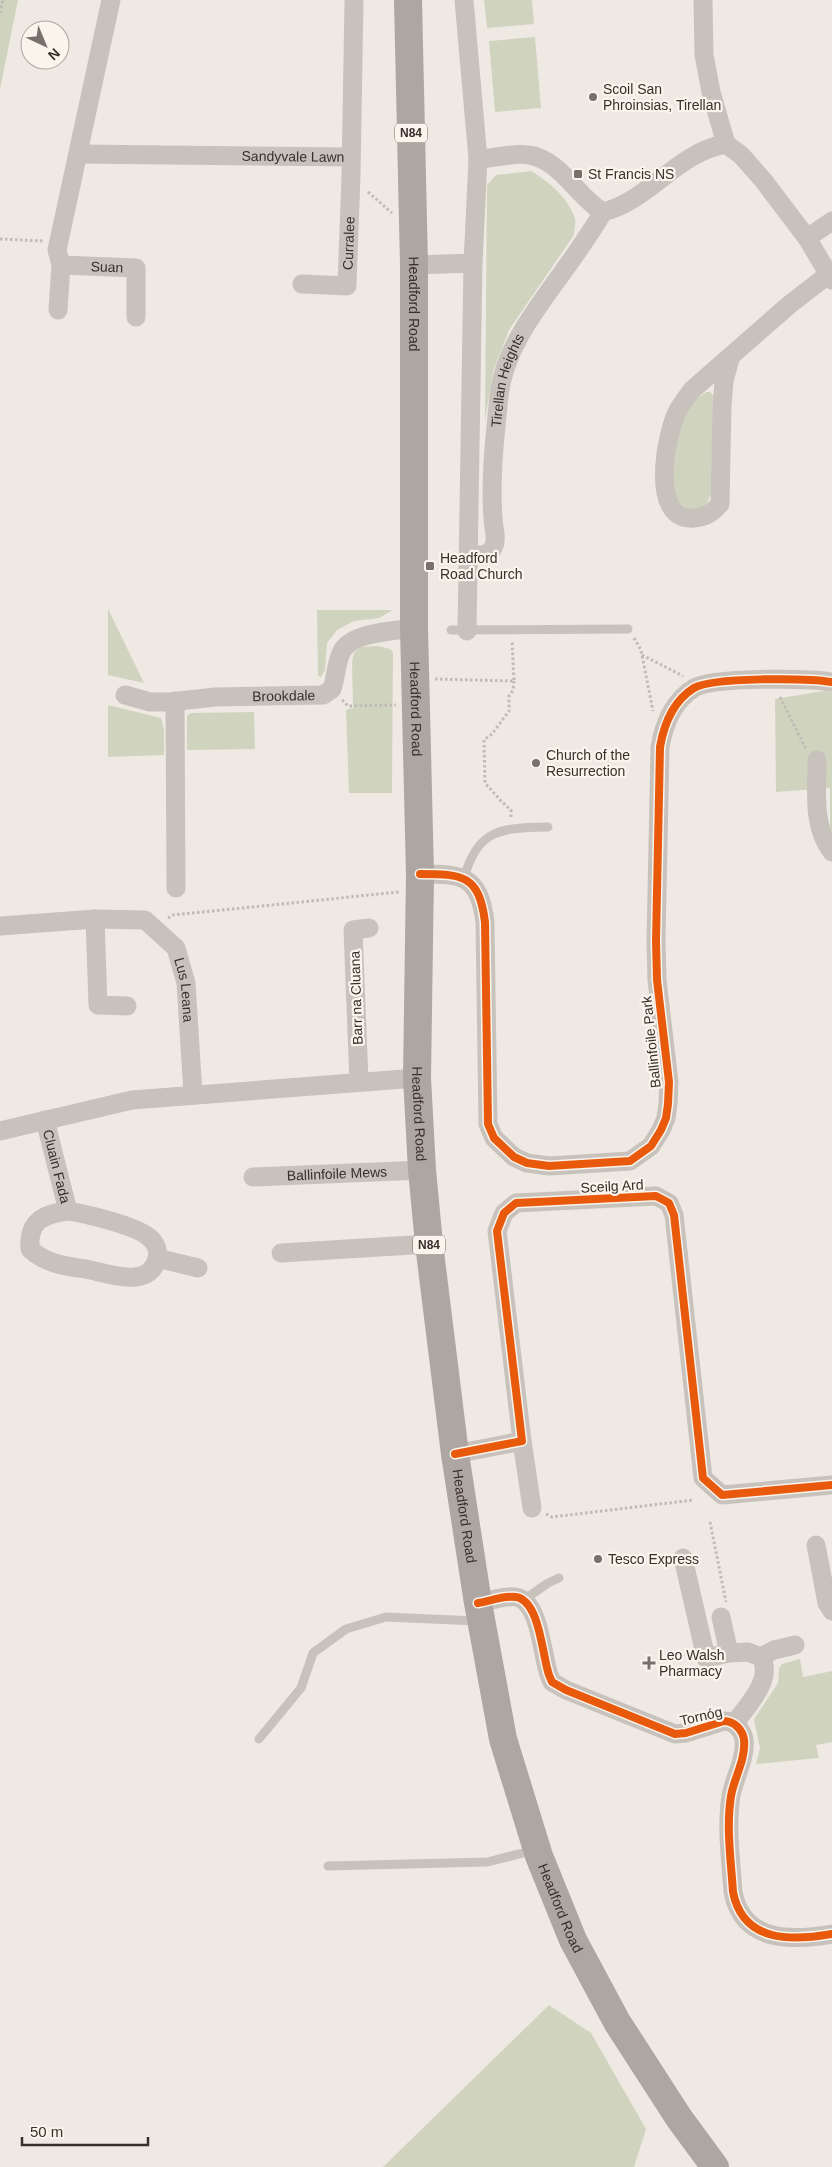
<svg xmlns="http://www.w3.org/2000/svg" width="832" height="2167" font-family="Arial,sans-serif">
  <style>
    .green { fill: #d0d4bf }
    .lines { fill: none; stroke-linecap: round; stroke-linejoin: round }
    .path { stroke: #c1bab5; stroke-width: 3; stroke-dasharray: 2.5 2.5; stroke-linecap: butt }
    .service { stroke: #c8c2bd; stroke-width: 9 }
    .minor { stroke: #c8c2bd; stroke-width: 19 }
    .primary { stroke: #ada6a2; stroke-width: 28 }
    .cycleway-casing { stroke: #faf4ed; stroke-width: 11 }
    .cycleway { stroke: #e8590c; stroke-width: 8 }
    .poi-dot { fill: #79706c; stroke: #faf4ed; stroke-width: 2 }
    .labels { text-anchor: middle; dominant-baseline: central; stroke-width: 4.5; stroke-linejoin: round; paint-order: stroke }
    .shield { fill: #faf4ed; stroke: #736a65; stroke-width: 1 }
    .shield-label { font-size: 12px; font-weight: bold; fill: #392f2b }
    .poi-label { font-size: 14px; fill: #392f2b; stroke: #faf4ed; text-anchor: start }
    .street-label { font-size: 14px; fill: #392f2b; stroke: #faf4ed }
  </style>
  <rect width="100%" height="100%" fill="#efe9e4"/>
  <g class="green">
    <path d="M0,0H18L0,89Z"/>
    <path d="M484,0H532L534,24L487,28Z"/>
    <path d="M535,37L541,108L495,112L489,41Z"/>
    <path d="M531,171C548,181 570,199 575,219C576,224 574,230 574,235L509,330L493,372L485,421L487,185L496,175Z"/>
    <path d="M706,392H710L713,395L711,494L706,505L695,511C689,509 682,507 679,502C668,485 678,427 687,411C691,403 699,397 706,392Z"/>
    <path d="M108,609L144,683L108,675Z"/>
    <path d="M317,610H393L379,618L354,621L337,630L327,643L325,670L321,677L318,676Z"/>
    <path d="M378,646L390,649L393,652L392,793H349L346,710L353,708L352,662L354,653L361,647Z"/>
    <path d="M829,690L832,692V835L830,828V788L776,792L775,699Z"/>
    <path d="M108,705L161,718L164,730V755L108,757Z"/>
    <path d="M254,712L255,749L187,750V716L191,713Z"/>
    <path d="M800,1659L803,1677L832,1671V1742L816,1745L819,1758L756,1764L760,1748L754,1720L756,1716L778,1683L779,1668L782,1664Z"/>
    <path d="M549,2005L591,2033L646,2129L634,2167H383Z"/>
  </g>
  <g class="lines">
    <g class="path">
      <path d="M0,13L3,0"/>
      <path d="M368,192L392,213"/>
      <path d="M0,239L43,241"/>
      <path d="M634,638L641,650L653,711"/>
      <path d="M642,655L683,676"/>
      <path d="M435,679L514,681L512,641"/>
      <path d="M780,697L806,749"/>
      <path d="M342,700L348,706L396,705"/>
      <path d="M511,817V810L501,801L485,783L484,740L492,734L509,711V696L513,690L514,681"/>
      <path d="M168,918L173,915L399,892"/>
      <path d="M546,1514L552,1517L694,1500"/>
      <path d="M710,1522L726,1602"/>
    </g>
    <g class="service">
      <path d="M451,630L628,629"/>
      <path d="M464,878C478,828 502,828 548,827"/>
      <path d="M525,1599L548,1583L559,1578"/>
      <path d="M259,1739L301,1688L313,1653L346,1629L386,1617L477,1621"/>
      <path d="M328,1866L487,1862L535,1850"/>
    </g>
    <g class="minor">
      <path d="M464,0L478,159"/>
      <path d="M703,0L704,55L711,92L726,144"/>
      <path id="s1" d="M78,154L351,157"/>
      <path d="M807,238L832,221"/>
      <path id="s2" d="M61,265L136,268V317"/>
      <path d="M414,265L473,263L478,159C494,159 513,152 529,155C561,160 577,197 603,212C649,201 677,152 726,144L741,155L763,180L807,238L832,280"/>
      <path id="s3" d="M302,284L347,286L351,176L354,0"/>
      <path d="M58,310L61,265L57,250L111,0"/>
      <path d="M730,359L724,381L722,405L720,504C712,513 706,517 694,518C649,522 666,435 677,412C681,404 687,397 692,390L789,305L829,274"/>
      <path id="s4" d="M469,554C478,555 487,557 493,548C498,539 493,527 493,518C490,477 495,436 499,396C504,348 538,307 565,269C578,251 591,232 603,212"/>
      <path d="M467,631L473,263"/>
      <path id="s5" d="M125,695L150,702H170L215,697L323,695L332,689C336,678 336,662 342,651C353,632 394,631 414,628"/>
      <path d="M175,701L176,888"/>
      <path d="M817,760C817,791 812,826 832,852"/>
      <path d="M420,874C463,874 479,875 485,922L488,1124L494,1138L514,1157L527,1163L549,1166L630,1161L651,1146L661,1130L666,1118L668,1104L669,1082L657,980L656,941L660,747C664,724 673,701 694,688C712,677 808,678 832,682"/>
      <path d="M95,919L98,1005L127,1006"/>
      <path id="s6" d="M0,926L95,919L145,920L176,948L186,983L193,1094"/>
      <path d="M359,1082L353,930L369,928"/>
      <path id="s7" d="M45,1120L68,1211"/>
      <path d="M0,1131L132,1100L417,1078"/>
      <path id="s8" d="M253,1177L422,1170"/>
      <path d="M68,1211C86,1214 139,1226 151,1239C156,1244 159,1252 157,1259C149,1290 106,1273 86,1269C65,1266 46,1264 30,1249C28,1221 43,1214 68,1211Z"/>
      <path d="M281,1253L429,1244"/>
      <path d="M157,1258L198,1268"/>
      <path d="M522,1441L532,1508"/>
      <path d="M455,1454L522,1441L497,1231L504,1213L516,1203L656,1196L669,1203L674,1215L703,1478L722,1495L832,1485"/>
      <path d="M816,1545L827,1603L832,1611"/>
      <path d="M683,1558L706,1658L729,1653"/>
      <path d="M478,1603C490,1601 505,1595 516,1597C540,1601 542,1655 549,1675L552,1682L566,1690L675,1734L686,1733L724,1721C734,1721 743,1730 744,1740C746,1759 734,1778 731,1796C726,1827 731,1861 733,1892C743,1943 792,1941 832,1934"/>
      <path d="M721,1617L729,1653L748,1652L761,1657C774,1680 746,1707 734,1724"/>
      <path d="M761,1657L774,1650L795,1645"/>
    </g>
    <path class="primary" id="s9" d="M408,0L414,265V628L420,874L417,1078L422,1170L429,1244L455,1454L478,1603L503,1739L539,1856L573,1940L617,2022L679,2118L715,2167"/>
    <g class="cycleway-casing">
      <g id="cycleway">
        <path d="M420,874C463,874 479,875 485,922L488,1124L494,1138L514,1157L527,1163L549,1166L630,1161L651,1146L661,1130L666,1118L668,1104L669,1082L657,980L656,941L660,747C664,724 673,701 694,688C712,677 808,678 832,682"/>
        <path d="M455,1454L522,1441L497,1231L504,1213L516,1203L656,1196L669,1203L674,1215L703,1478L722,1495L832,1485"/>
        <path d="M478,1603C490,1601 505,1595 516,1597C540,1601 542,1655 549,1675L552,1682L566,1690L675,1734L686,1733L724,1721C734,1721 743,1730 744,1740C746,1759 734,1778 731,1796C726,1827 731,1861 733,1892C743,1943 792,1941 832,1934"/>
      </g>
    </g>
    <use href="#cycleway" class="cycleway"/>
  </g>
  <g class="poi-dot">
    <circle cx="593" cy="97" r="5"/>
    <rect x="573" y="169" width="10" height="10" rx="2.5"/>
    <rect x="425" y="561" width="10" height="10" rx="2.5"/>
    <circle cx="536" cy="763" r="5"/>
    <circle cx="598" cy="1559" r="5"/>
    <path d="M646.5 1655.5h5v5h5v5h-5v5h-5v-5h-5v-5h5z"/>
  </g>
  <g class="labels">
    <g class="shield">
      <rect x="395" y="123.5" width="32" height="19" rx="4"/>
      <rect x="413" y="1235.5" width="32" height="19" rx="4"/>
    </g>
    <g class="shield-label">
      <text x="411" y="133">N84</text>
      <text x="429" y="1245">N84</text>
    </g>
    <g class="poi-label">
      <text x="603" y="89">Scoil San<tspan x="603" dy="16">Phroinsias, Tirellan</tspan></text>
      <text x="588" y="174">St Francis NS</text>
      <text x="440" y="558">Headford<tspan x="440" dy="16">Road Church</tspan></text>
      <text x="546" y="755">Church of the<tspan x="546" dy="16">Resurrection</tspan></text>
      <text x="608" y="1559">Tesco Express</text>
      <text x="659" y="1655">Leo Walsh<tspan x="659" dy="16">Pharmacy</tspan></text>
    </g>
    <g class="street-label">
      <text stroke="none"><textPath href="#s1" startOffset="215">Sandyvale Lawn</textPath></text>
      <text stroke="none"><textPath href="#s3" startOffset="88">Curralee</textPath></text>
      <text stroke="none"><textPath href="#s2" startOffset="46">Suan</textPath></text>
      <text stroke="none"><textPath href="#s9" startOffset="304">Headford Road</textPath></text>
      <text stroke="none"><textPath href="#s4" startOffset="196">Tirellan Heights</textPath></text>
      <text stroke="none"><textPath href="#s5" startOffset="160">Brookdale</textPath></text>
      <text stroke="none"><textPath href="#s9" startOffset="709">Headford Road</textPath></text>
      <text stroke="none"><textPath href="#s6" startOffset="230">Lus Leana</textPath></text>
      <text transform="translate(356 998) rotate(-92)">Barr na Cluana</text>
      <text transform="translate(651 1042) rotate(-96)">Ballinfoile Park</text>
      <text stroke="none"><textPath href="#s9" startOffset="1114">Headford Road</textPath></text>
      <text stroke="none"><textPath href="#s7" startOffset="48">Cluain Fada</textPath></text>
      <text stroke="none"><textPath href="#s8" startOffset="84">Ballinfoile Mews</textPath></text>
      <text transform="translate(612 1186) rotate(-3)">Sceilg Ard</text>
      <text stroke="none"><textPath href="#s9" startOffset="1519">Headford Road</textPath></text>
      <text transform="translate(701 1716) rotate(-13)">Tornóg</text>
      <text stroke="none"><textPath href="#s9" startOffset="1924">Headford Road</textPath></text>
    </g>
  </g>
  <g transform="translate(45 45) rotate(136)"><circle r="24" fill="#faf4ed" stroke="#ada59f"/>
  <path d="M0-4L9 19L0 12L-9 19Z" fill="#79706c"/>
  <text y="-8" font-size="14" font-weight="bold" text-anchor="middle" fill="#392f2b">N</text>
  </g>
  <path d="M22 2137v8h126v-8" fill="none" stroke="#392f2b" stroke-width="2.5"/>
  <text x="30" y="2137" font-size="15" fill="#392f2b" stroke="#faf4ed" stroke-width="4" paint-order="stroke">50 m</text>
</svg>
